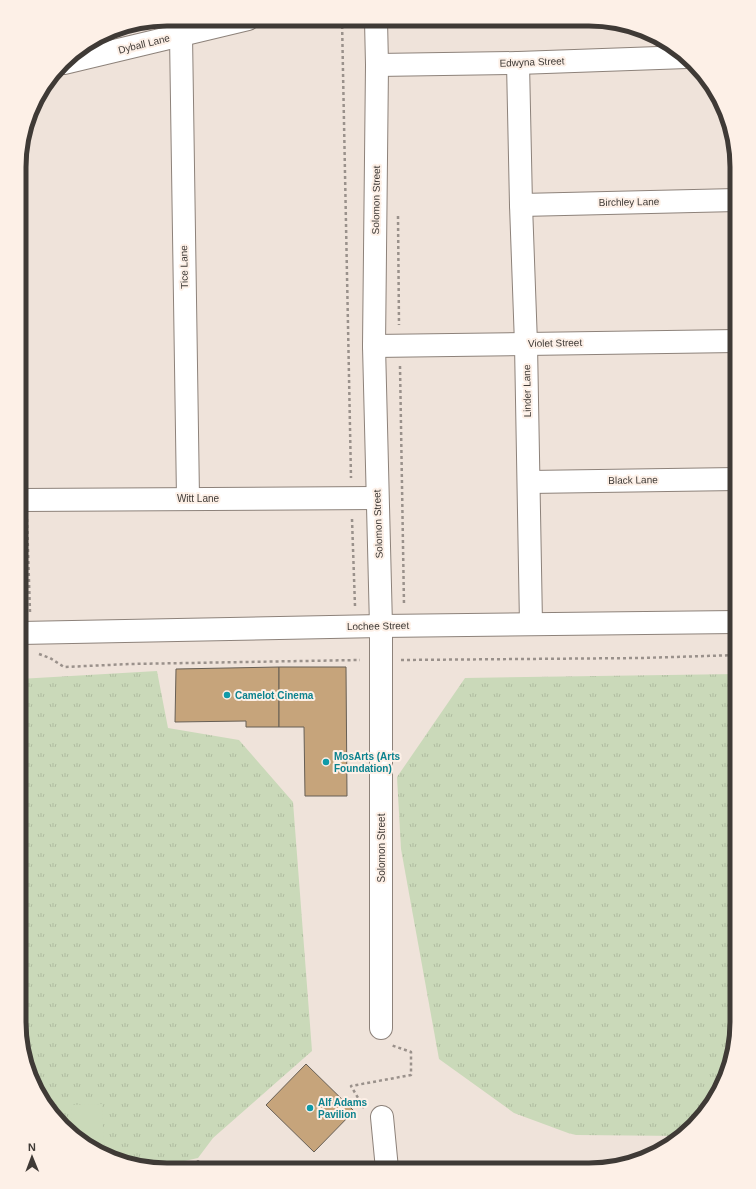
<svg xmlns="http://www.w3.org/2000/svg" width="756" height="1189" font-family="Arial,sans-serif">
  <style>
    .grass { fill: url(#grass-tufts) }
    .pitch { fill: #cad9b9 }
    .building { fill: #c6a47b; stroke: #675f55 }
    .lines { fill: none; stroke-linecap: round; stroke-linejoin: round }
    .minor-casing { stroke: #8d827a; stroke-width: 24 }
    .path { stroke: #9a918b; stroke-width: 2.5; stroke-dasharray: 3 3; stroke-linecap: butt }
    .minor { stroke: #fff; stroke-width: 22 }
    .culture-dot { fill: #0f9aa8; stroke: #fdf0e7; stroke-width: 1.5 }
    .labels { text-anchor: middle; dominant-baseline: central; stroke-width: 4; stroke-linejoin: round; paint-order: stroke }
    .street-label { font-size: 10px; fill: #3f3a36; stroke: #fdf0e7 }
    .culture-label { font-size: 10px; font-weight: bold; fill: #0d838f; stroke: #fdf0e7; text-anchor: start }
    .rim { fill: none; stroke: #3f3a36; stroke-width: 5 }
  </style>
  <defs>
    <pattern id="grass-tufts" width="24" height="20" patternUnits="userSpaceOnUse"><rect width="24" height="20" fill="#cad9b9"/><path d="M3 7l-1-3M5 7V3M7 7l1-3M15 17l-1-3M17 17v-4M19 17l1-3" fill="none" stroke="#afbba0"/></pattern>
  </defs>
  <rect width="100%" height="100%" fill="#efe3da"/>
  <g class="grass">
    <path d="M157,671L168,728L239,740L293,802L312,1051L213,1138L198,1158L148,1169L110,1159L77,1140L50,1112L30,1079L19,1022V679Z"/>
    <path d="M737,674V1032L729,1070L707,1112L683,1136L576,1135L568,1133L514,1113L439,1059L401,849L397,777L465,678Z"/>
  </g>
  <path class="pitch" d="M102,1104L104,1155L77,1140L72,1135L71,1105Z"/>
  <g class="building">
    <path d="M279,667V727H246V721L175,722L176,669Z"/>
    <path d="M279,667H346L347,796H305L304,727H279Z"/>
    <path d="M306,1064L354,1111L314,1152L266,1105Z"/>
  </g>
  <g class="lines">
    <g class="minor-casing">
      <g id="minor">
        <path d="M376,20L377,65L374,346L381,626V1028"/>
        <path d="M181,35L188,498"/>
        <path d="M64,63L248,19"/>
        <path d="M518,63L521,205L526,344L531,624"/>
        <path d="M377,65L518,63L687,57"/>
        <path d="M521,205L737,200"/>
        <path d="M374,346L737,341"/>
        <path d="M529,482L737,479"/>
        <path d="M20,500L377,498"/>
        <path d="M20,633L381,626L737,622"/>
        <path d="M382,1117L387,1169"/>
      </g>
    </g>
    <g class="path">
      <path d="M342,20L351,478"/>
      <path d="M21,147L26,480"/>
      <path d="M398,216L399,325"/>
      <path d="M400,366L404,605"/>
      <path d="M27,519L30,612"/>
      <path d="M352,519L355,606"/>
      <path d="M39,654L50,658L64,667L130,664L360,660"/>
      <path d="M401,660L641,658L737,655"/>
      <path d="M364,1108L351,1086L411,1075V1052L391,1045"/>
      <path d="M198,1169V1158"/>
    </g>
    <use href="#minor" class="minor"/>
  </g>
  <g class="culture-dot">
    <circle cx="227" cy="695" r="4"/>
    <circle cx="326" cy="762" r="4"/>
    <circle cx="310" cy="1108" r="4"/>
  </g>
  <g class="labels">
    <g class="street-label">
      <text transform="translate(144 44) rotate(-14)">Dyball Lane</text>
      <text transform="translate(532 62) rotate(-2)">Edwyna Street</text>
      <text transform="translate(376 200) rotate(-89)">Solomon Street</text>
      <text transform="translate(629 202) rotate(-1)">Birchley Lane</text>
      <text transform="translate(184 267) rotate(-91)">Tice Lane</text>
      <text transform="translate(555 343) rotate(-1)">Violet Street</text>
      <text transform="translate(527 391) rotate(-91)">Linder Lane</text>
      <text transform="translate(633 480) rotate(-1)">Black Lane</text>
      <text x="198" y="498">Witt Lane</text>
      <text transform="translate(378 524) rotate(-92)">Solomon Street</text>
      <text transform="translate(378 626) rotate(-1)">Lochee Street</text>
      <text transform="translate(381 848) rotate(-90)">Solomon Street</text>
    </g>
    <g class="culture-label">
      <text x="235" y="695">Camelot Cinema</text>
      <text x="334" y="756">MosArts (Arts<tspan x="334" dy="12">Foundation)</tspan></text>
      <text x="318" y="1102">Alf Adams<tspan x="318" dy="12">Pavilion</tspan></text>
    </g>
  </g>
  <path d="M0 0H756V1189H0ZM167 26H589A141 141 0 0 1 730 167V1022A141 141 0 0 1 589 1163H167A141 141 0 0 1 26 1022V167A141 141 0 0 1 167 26Z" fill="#fdf0e7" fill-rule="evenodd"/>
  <path class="rim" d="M167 26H589A141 141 0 0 1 730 167V1022A141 141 0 0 1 589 1163H167A141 141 0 0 1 26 1022V167A141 141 0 0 1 167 26Z"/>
  <g transform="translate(32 1157) rotate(359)" stroke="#fdf0e7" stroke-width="3" paint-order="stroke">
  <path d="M0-3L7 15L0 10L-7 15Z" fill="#3f3a36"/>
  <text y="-6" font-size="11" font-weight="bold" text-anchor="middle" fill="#3f3a36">N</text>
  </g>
</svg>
